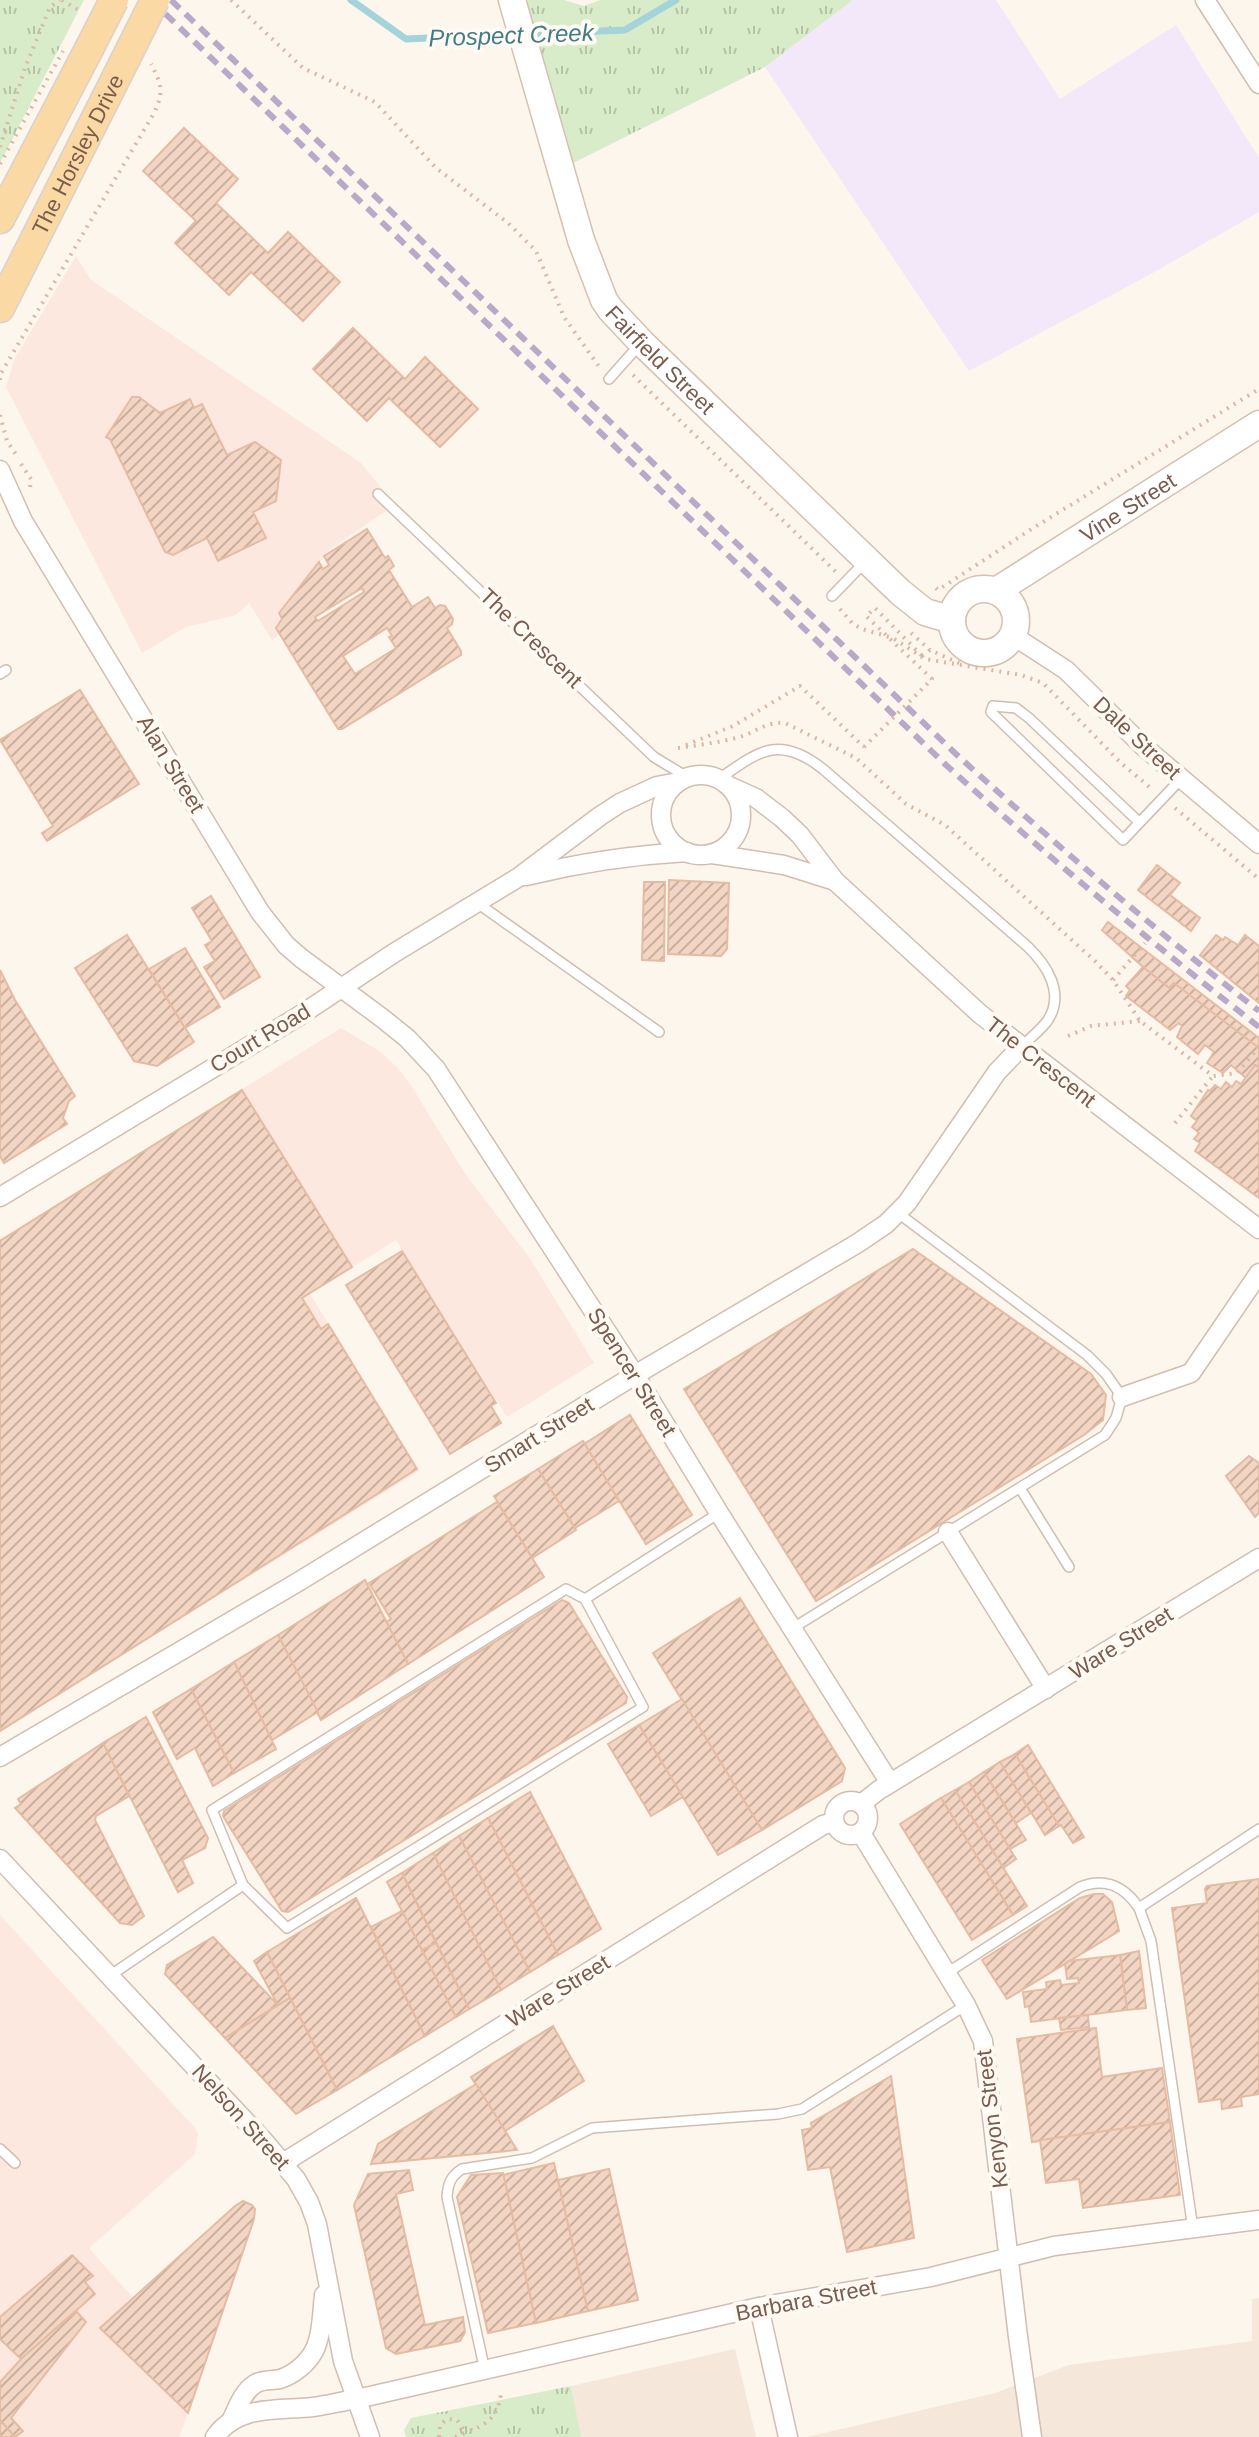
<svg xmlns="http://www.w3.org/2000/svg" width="1259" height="2437" font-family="Arial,sans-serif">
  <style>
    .residential { fill: #f5e8da }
    .commercial { fill: #fde8e0 }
    .education { fill: #f3e8fa }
    .park { fill: url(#park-tufts) }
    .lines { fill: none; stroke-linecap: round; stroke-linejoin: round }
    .stream { stroke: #a5d3da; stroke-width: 7 }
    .building { fill: url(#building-hatch); stroke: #e6bba3; stroke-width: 2; fill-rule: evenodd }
    .lane-casing { stroke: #d1beb0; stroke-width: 12 }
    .street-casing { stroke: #d1beb0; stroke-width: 21 }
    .secondary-casing { stroke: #d6c0b0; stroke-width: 29 }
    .primary-casing { stroke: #dad1cd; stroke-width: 31 }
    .path { stroke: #d9b8a5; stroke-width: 4; stroke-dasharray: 2 6; stroke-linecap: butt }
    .lane { stroke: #fff; stroke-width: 9 }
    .street { stroke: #fff; stroke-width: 18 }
    .secondary { stroke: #fff; stroke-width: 26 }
    .primary { stroke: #fbd9a5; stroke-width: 28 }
    .rail { stroke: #b9a8c9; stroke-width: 6; stroke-dasharray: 12 8; stroke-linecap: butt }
    .primary-bridge-casing { stroke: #dad1cd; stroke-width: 31; stroke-linecap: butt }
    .path-bridge { stroke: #d9b8a5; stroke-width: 4; stroke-dasharray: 2 6; stroke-linecap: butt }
    .primary-bridge { stroke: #fbd9a5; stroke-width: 28 }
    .labels { text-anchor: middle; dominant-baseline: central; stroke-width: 8; stroke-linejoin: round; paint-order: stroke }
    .street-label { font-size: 22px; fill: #7a5c4d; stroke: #fffaf3 }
    .water-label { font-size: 24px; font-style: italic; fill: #437c86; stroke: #fffaf3 }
  </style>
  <defs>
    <pattern id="park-tufts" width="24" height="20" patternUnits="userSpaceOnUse" patternTransform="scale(2)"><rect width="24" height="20" fill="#d8ecc9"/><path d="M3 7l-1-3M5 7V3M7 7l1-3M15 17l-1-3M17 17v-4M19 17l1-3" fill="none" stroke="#b4c2a5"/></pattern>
    <pattern id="building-hatch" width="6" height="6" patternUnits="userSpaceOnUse" patternTransform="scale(2)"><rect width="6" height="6" fill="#f3d5c3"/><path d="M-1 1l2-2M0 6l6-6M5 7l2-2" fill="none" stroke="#cab0a1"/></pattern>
  </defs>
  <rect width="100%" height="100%" fill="#fdf6ec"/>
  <g class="residential">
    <path d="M1259,2298V2437H807L995,2393L1069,2365L1252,2341V2299Z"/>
    <path d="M735,2349L756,2437H580L571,2386Z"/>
  </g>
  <g class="commercial">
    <path d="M76,256L91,280L361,463L395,505L330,549L277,616L286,630L272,640L249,603L236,615L186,627L142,653L6,387L14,360Z"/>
    <path d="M341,1028L378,1050L398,1068L412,1087L466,1175L529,1257L594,1363L507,1417L396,1240L310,1294L419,1471L0,1731V1239Z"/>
    <path d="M0,1915L194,2127L198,2134L195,2154L89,2248L133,2298L101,2329L188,2413L179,2437H0Z"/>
  </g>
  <path class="education" d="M853,0H996L1060,99L1176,25L1259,158V212L1151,274L969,371L765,67Z"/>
  <g class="park">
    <path d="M0,0H84L0,163Z"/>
    <path d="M521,0H564L584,6L600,0H853L765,67L569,165Z"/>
    <path d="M571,2386L581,2437H406L404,2430L411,2418Z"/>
  </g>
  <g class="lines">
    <g class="stream">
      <path d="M351,0L406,39L516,34"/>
      <path d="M529,34L625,30L676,0"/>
    </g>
  </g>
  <g class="building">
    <path d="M184,128L238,179L216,203L268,253L288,232L340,282L303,321L251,272L229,295L175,243L196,221L143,171Z"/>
    <path d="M353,328L405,379L425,357L478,409L440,447L389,398L367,421L313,369Z"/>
    <path d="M132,397H139L160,413L190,399L194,408L202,404L227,455L255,442L281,460L276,501L253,512L266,538L218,561L207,538L173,555L165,552L110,439L106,437Z"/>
    <path d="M367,529L385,558L388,556L394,566L389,570L412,607L428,597L435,608L440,605L445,606L453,619L452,624L447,628L461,651V655L342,729H338L276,628L282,619L279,613L319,562L323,569L329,565L324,556ZM362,588L364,592L318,621L315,617ZM387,628L392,636L389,637L396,648L355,674L343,656Z"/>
    <path d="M80,690L139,784L47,841L42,833L53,826L0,740Z"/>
    <path d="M1157,865L1180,883L1170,895L1200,918L1191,931L1138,890Z"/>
    <path d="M669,880L729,883L727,949L721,956L668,954Z"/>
    <path d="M644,882H665L664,961L642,960Z"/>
    <path d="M211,896L260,977L224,999L204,967L215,961L205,945L212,941L192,908Z"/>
    <path d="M1108,922L1259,1038V1050L1174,983L1169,988L1143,967L1102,930Z"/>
    <path d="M127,935L194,1042L157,1066L134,1061L75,968Z"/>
    <path d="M1216,935L1223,940L1225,937L1238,945L1245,935L1259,946V1003L1200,955Z"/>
    <path d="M185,948L220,1007L185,1028L149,969Z"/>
    <path d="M1143,967L1169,988L1174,983L1259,1048V1067L1255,1065L1246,1078L1231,1065L1223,1073L1207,1063L1214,1052L1205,1045L1198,1054L1177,1037L1182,1026L1179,1023L1170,1030L1126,996L1130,990L1126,986Z"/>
    <path d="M0,970L15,1000L75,1096L69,1101L63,1118L67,1124L4,1163L0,1156Z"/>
    <path d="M1255,1065L1259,1067V1198L1195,1151L1200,1143L1194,1139L1199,1133L1192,1127L1197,1121L1191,1116L1208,1090L1210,1091L1215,1085L1221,1089L1226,1082L1232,1087L1236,1081L1241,1084Z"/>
    <path d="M242,1090L352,1267L302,1298L321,1329L328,1324L417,1469L0,1731V1241Z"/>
    <path d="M913,1249L1091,1374L1106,1395L1103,1420L1084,1435L816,1601L684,1389Z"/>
    <path d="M402,1251L496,1403L491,1406L501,1423L450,1454L346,1285Z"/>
    <path d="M630,1415L692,1515L646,1544L584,1444Z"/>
    <path d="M583,1441L619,1501L575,1528L538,1469Z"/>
    <path d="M1249,1456L1259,1463V1513L1255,1517L1226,1476Z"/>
    <path d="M538,1469L576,1530L532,1558L494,1496Z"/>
    <path d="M497,1502L544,1577L408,1664L386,1622L391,1619L369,1583Z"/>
    <path d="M365,1580L408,1664L321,1720L278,1635Z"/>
    <path d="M740,1598L845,1768L842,1781L762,1830L653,1653Z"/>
    <path d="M562,1600L569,1603L627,1697L626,1703L288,1912L282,1911L223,1816L224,1811Z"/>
    <path d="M278,1635L318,1712L272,1740L234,1662Z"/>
    <path d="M234,1662L276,1749L234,1773L191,1689Z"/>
    <path d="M191,1689L234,1773L213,1786L195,1748L177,1759L153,1712Z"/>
    <path d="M682,1699L762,1830L718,1855L639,1725Z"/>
    <path d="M146,1717L208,1838L205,1848L182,1860L193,1883L178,1892L103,1743Z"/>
    <path d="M639,1725L683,1797L651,1816L608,1744Z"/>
    <path d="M103,1743L129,1796L96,1816L95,1820L144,1916L132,1925L120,1923L15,1808L21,1804L18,1799Z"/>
    <path d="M1028,1745L1084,1837L1073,1843L1061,1825L1059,1826L1015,1754Z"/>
    <path d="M1015,1754L1059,1826L1045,1835L1000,1762Z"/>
    <path d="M1000,1762L1031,1813L1016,1823L984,1772Z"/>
    <path d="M984,1772L1026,1840L1010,1849L969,1782Z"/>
    <path d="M969,1782L1016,1859L1003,1868L955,1790Z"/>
    <path d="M955,1790L1027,1906L1013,1915L941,1798Z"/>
    <path d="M530,1792L601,1929L558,1955L488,1818Z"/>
    <path d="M941,1798L1013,1915L972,1940L900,1824Z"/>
    <path d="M488,1818L558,1955L530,1972L459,1836Z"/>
    <path d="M459,1836L530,1972L501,1990L433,1853Z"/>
    <path d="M433,1853L501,1990L469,2009L402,1873Z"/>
    <path d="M402,1873L436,1943L422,1950L387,1882Z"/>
    <path d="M1259,1879V2094L1241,2097L1242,2106L1222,2109L1221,2099L1199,2102L1172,1908L1207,1903L1205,1889L1207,1886Z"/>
    <path d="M1094,1894H1103L1112,1902L1119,1931L1007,1999L982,1960L1080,1898Z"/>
    <path d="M356,1898L425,2036L337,2090L267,1952Z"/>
    <path d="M402,1911L456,2017L425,2036L371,1927Z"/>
    <path d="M213,1937L278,2005L225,2038L165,1974L167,1965Z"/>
    <path d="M436,1943L469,2009L456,2017L422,1950Z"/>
    <path d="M1139,1951L1146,2008L1127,2010L1120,1955Z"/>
    <path d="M267,1952L290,1998L278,2005L254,1961Z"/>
    <path d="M1120,1955L1127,2010L1031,2022L1029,2006L1025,2007L1023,1992L1047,1989L1046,1982L1060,1980L1061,1985L1079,1983L1078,1978L1067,1979L1065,1964L1069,1961Z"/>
    <path d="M290,1998L337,2090L296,2114L225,2038Z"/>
    <path d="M1088,2015L1089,2027L1061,2030L1059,2018Z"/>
    <path d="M553,2026L584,2081L505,2131L471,2077Z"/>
    <path d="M1096,2028L1102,2077L1162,2068L1170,2122L1032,2142L1017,2039Z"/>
    <path d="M891,2076L914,2238L847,2252L830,2167L808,2170L802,2130L812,2128L811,2123Z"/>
    <path d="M476,2084L517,2150L371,2164L378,2144Z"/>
    <path d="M1170,2122L1180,2195L1083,2208L1079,2179L1046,2183L1040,2140Z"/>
    <path d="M554,2163L588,2311L536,2323L503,2175Z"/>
    <path d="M609,2169L638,2300L588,2311L558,2180Z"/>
    <path d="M409,2170L413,2190L396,2194L425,2325L463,2317L465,2332L460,2341L396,2354L386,2348L354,2205L368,2174Z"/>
    <path d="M503,2173L536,2323L488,2333L457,2197L471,2175Z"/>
    <path d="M243,2201L252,2205L255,2209L254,2219L188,2413L100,2328L235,2206Z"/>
    <path d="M72,2255L93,2276L85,2282L95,2294L21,2359L0,2339V2317Z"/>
    <path d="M76,2311L86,2322L11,2418L23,2431L15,2437L0,2420V2382L21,2359Z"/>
    <path d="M0,2420L15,2437H0Z"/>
  </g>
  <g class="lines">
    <g class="lane-casing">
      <g id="lane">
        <path d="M609,379L641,343"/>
        <path d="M378,494L654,757L687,777"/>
        <path d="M832,596L865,562"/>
        <path d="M0,674L6,670"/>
        <path d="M719,779C759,751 779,734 823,769L1027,946C1047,965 1065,993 1048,1020C1041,1030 1029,1039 1021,1047"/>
        <path d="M1139,822L1029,718L1016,708L993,706L991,712L1123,840L1181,779"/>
        <path d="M476,902L659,1032"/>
        <path d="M1020,1488L1069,1567"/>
        <path d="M566,1589L585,1599L643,1707L287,1928L243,1885L212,1810Z"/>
        <path d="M585,1599L719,1513"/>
        <path d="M793,1628L1105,1435L1116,1418L1122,1397L1106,1374L1087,1355L898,1213"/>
        <path d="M1139,1908L1151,1941L1193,2229"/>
        <path d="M947,1973L1080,1887C1106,1877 1124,1886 1139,1908L1259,1829"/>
        <path d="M111,1975L243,1885"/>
        <path d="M0,2149L15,2163"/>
        <path d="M485,2371L447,2197C448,2183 451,2176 462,2169L532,2158L592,2128L778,2114L802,2109L966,2005"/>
      </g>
    </g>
    <g class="street-casing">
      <g id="street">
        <path d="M1205,0L1259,84"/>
        <path d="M0,470L23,521L260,912L286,945L301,958L382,1018L407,1038L436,1069L635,1375L719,1513L890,1783"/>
        <path d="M1012,635L1066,670L1143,746L1259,844"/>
        <circle cx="701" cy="815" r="40"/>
        <path d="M729,786L756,798L782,818L800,835L835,881L980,1014L1259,1229"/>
        <path d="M712,854L784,865L835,881"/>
        <path d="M526,876C579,863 632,855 687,852"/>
        <path d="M0,1197L299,1016L394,953L519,877L600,816L620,803L657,786L678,782"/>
        <path d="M1122,1397L1191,1373L1259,1273"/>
        <path d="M948,1532L1046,1689"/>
        <path d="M0,1757L298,1582L635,1375L858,1243L886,1224L907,1203L997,1072L1021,1047"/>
        <circle cx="851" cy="1818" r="17"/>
        <path d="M861,1804L879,1790L1259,1558"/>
        <path d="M861,1833L966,2005L983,2041L1018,2337L1032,2437"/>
        <path d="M0,1859L264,2141L296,2179L309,2202L317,2224L343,2361L370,2437"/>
        <path d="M283,2163L823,1825L834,1822"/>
        <path d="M759,2307L788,2437"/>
        <path d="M231,2421C237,2409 243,2391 255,2384C263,2379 271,2381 280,2379C293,2375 307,2364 314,2351C322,2335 322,2313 324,2295"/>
        <path d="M215,2437C238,2404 279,2411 313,2407C328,2405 343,2401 357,2399L759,2307L931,2277L1054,2246L1259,2220"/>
      </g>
    </g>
    <g class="secondary-casing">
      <g id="secondary">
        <path id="s1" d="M512,0L581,240L604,300L610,309L642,343L900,592L925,612L952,620"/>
        <circle cx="984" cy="621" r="32"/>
        <path id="s2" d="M996,591L1259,424"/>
      </g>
    </g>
    <g class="primary-casing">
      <g id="primary">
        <path d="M0,219L89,49"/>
        <path id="s3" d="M0,308L117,76"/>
      </g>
    </g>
    <g class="path">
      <path d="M62,0L80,11"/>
      <path d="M231,0L303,68L375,102L436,168L508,223L536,251L564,317L600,368"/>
      <path d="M0,147L25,68L50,7L60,0"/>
      <path d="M633,375L836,572"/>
      <path d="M0,380V375L154,113C164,92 162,85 151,64"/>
      <path d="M0,415L7,441L17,456"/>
      <path d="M21,464L31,479L30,488"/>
      <path d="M936,588L938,590L1030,530L1259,389"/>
      <path d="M840,609L853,624L862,629L893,638L925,659L1021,675L1043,683L1121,763L1153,790"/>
      <path d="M911,633L930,650"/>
      <path d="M922,656L930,650L961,664"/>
      <path d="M686,745L733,726L800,686L864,747"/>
      <path d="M678,748C697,745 717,743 736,738C754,734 765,721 785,723L856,758L906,804L945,825L1095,961L1113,980L1140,1021L1213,1076L1237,1073L1259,1047"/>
      <path d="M1175,808L1259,879"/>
      <path d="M1113,980L1145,943"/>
      <path d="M1068,1036L1091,1026L1140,1021"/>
      <path d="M1175,1123L1213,1076"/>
      <path d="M439,2437L440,2425L447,2419L457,2420L466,2433"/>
      <path d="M455,2437C480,2427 497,2423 501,2394"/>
    </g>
    <use href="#lane" class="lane"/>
    <use href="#street" class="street"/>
    <use href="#secondary" class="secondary"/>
    <use href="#primary" class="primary"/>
    <g class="rail">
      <path d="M151,0L946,765C1047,856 1152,943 1259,1027"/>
      <path d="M171,0L957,755C1055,844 1155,930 1259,1011"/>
    </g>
    <g class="primary-bridge-casing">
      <g id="primary-bridge">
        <path d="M89,49L114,0"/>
        <path d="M117,76L155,0"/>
      </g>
    </g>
    <g class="path-bridge">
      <path d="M0,164L63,51"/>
      <path d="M864,747L932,679L866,616L875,608L922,656"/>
    </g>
    <use href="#primary-bridge" class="primary-bridge"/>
  </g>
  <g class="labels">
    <g class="street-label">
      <text stroke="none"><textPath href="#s3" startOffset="172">The Horsley Drive</textPath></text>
      <text stroke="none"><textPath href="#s1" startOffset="396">Fairfield Street</textPath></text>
      <text stroke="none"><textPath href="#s2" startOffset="156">Vine Street</textPath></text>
      <text transform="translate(531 638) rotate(44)">The Crescent</text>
      <text transform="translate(1137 738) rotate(43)">Dale Street</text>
      <text transform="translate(171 764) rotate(59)">Alan Street</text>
      <text transform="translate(260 1038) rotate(-31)">Court Road</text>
      <text transform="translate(1041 1062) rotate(38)">The Crescent</text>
      <text transform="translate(632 1372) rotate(58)">Spencer Street</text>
      <text transform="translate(539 1435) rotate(-32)">Smart Street</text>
      <text transform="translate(1121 1643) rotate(-32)">Ware Street</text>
      <text transform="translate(558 1991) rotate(-32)">Ware Street</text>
      <text transform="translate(241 2117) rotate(48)">Nelson Street</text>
      <text transform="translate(992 2119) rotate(-97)">Kenyon Street</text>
      <text transform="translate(806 2300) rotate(-11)">Barbara Street</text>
    </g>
    <g class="water-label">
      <text transform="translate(511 35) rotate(-2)">Prospect Creek</text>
    </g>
  </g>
</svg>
